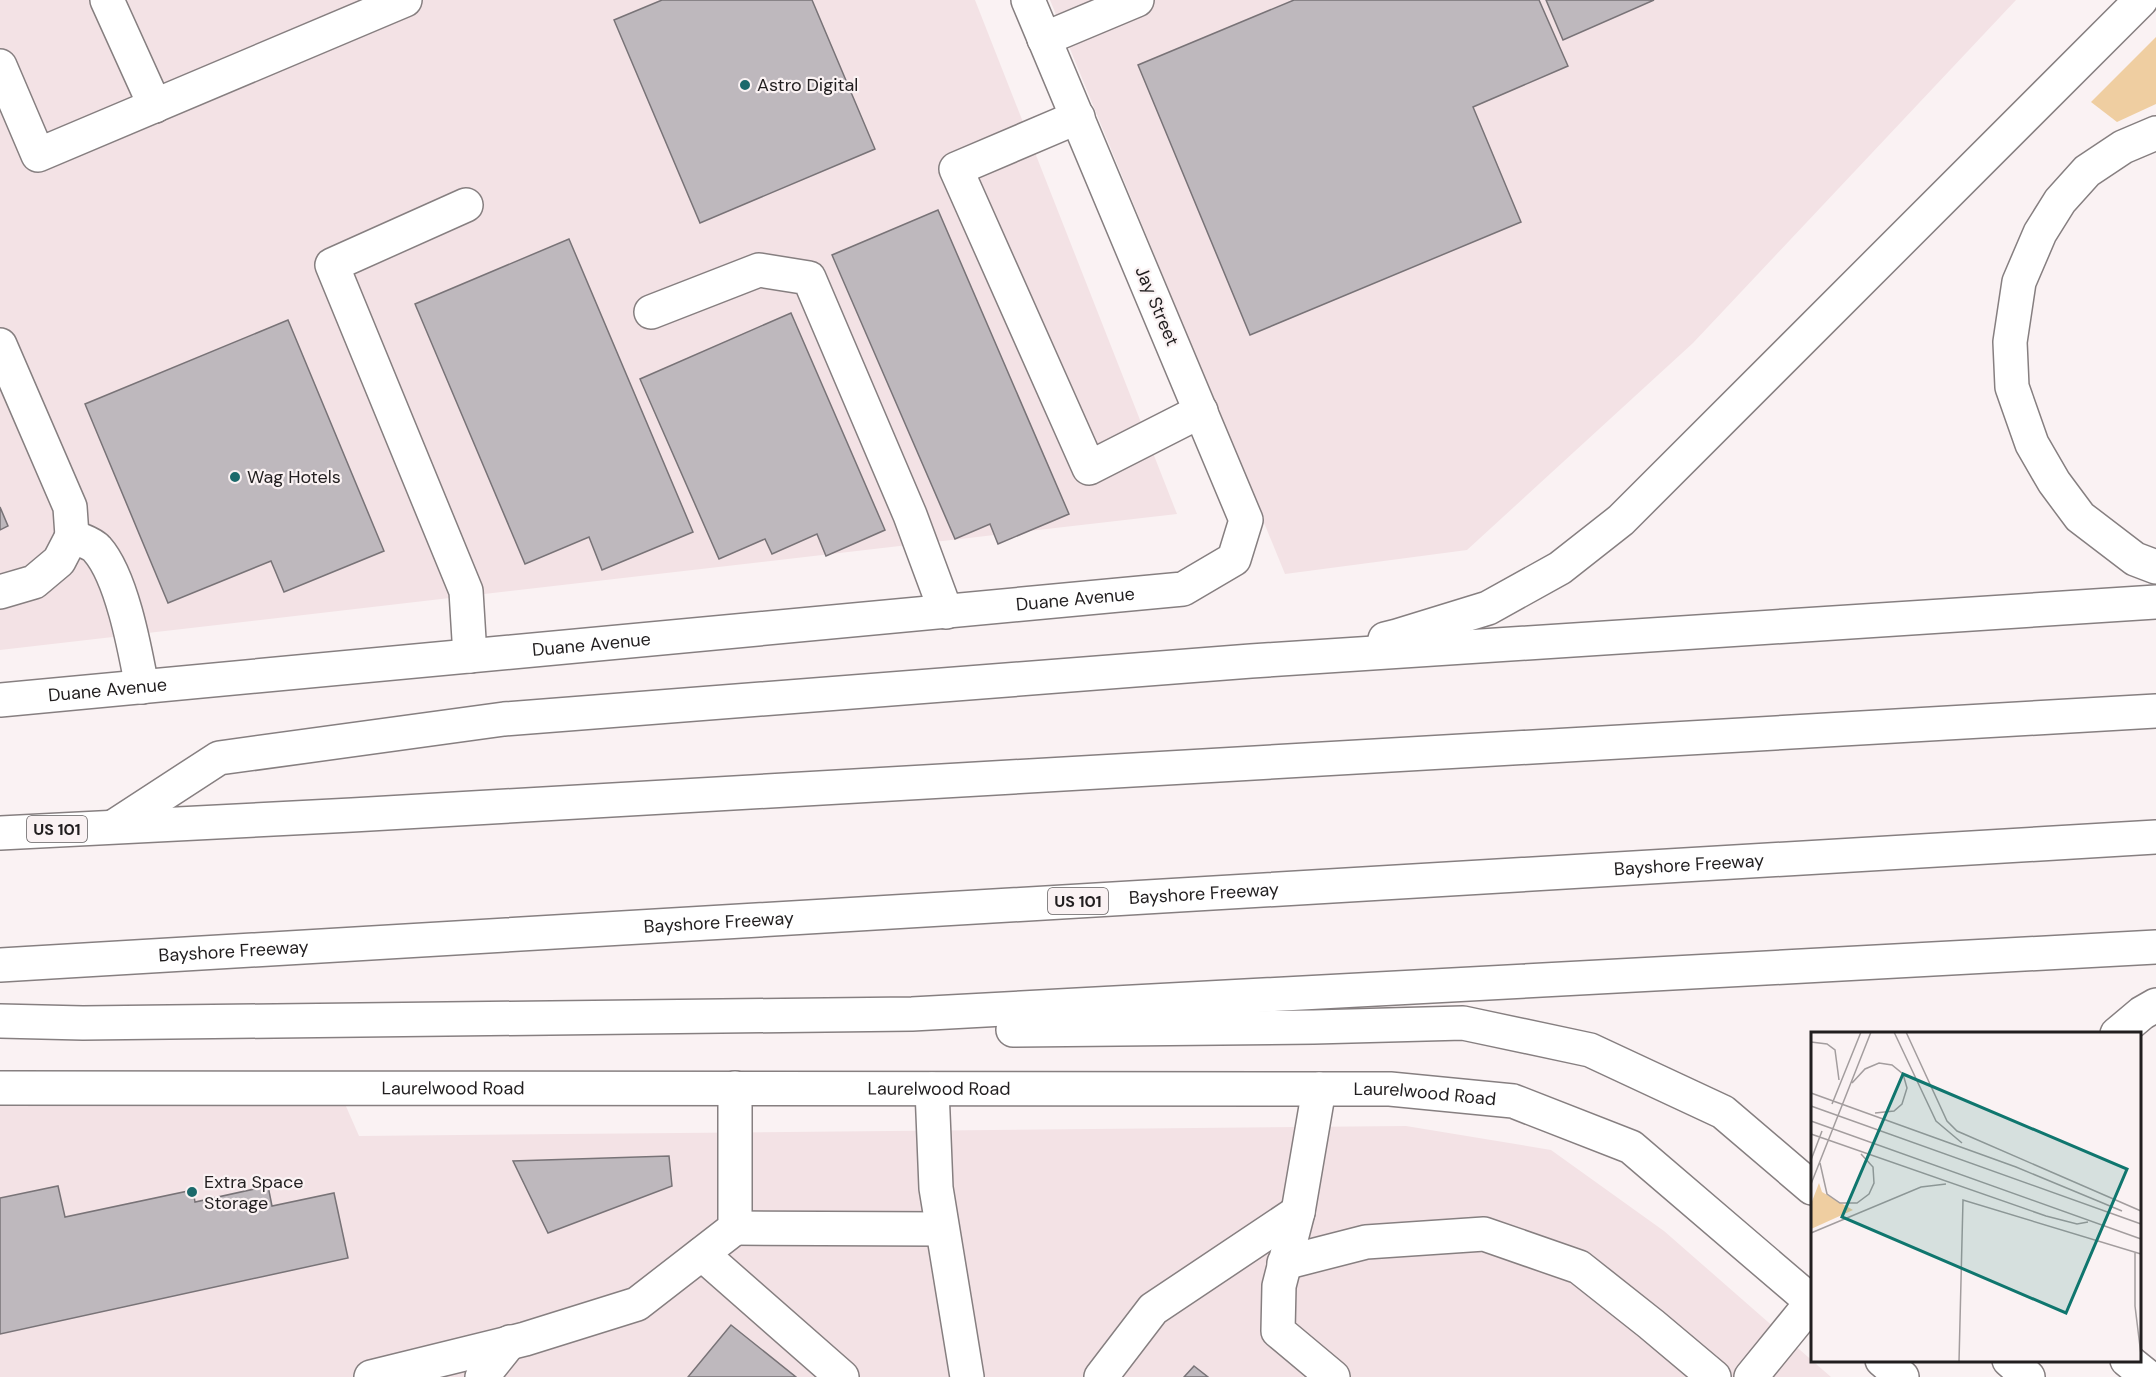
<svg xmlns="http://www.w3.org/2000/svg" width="2156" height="1377" font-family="'DM Sans',sans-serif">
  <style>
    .built { fill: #f3e2e5 }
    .green { fill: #efcea1 }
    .building { fill: #beb8bd; stroke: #787377; stroke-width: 1.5 }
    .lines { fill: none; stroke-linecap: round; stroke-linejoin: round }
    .minor-casing { stroke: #867f80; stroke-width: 36 }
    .highway-casing { stroke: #867f80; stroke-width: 36 }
    .minor { stroke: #fff; stroke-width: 33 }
    .highway { stroke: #fff; stroke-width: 33 }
    .poi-dot { fill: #1b696b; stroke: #faf2f3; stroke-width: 2 }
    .labels { text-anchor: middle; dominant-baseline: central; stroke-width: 4.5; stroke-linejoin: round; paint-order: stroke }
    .shield { fill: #faf2f3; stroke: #625e5f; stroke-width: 1.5 }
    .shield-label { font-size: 16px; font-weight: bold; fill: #211e1f }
    .poi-label { font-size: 18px; fill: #211e1f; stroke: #faf2f3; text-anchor: start }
    .street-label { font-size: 18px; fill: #211e1f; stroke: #faf2f3 }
    .inset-road { fill: none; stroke: #a39d9e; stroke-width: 1.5 }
    .view { fill: #0f766e; fill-opacity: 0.15; stroke: #0f766e; stroke-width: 3 }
    .inset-edge { fill: none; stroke: #211e1f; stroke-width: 3 }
  </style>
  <rect width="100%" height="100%" fill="#faf2f3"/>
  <g class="built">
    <path d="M0,0H975L1177,514L0,650Z"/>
    <path d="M1050,0H2016L1693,343L1467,550L1285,574Z"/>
    <path d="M0,1088H338L359,1136L1406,1126L1551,1150L1664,1231L1831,1377H0Z"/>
  </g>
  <path class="green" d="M2156,37V104L2117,122L2091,102Z"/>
  <g class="building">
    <path d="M662,0H812L875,149L700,223L614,20Z"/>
    <path d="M1294,0H1539L1568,66L1473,107L1521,222L1250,335L1138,65Z"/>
    <path d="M1546,0H1654L1563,40Z"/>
    <path d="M938,210L1069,514L998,544L990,524L955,539L832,255Z"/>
    <path d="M569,239L693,532L602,570L589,537L525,564L415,304Z"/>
    <path d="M791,313L885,530L826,556L817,534L772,554L765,539L719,559L640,379Z"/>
    <path d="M288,320L384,551L284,592L271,561L168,603L85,404Z"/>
    <path d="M0,507L8,526L0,530Z"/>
    <path d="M669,1156L672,1186L548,1233L513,1161Z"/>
    <path d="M58,1186L65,1217L193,1190L195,1202L268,1186L272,1206L334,1193L348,1258L0,1334V1198Z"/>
    <path d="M731,1325L796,1377H688Z"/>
    <path d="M1194,1366L1208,1377H1184Z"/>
  </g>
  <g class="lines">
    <g class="minor-casing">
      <g id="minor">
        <path d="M107,0L155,106"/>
        <path d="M1044,39L1137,0"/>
        <path d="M0,66L38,155L405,0"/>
        <path d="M1078,117L956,169L1089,468L1201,411"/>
        <path d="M466,205L332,265L466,591L470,656"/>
        <path d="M651,312L759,270L809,278L910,515L946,612"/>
        <path d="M0,345L70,507L72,536"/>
        <path d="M0,592L34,582L59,561L72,536C79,540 92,543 97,549C122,577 135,650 142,687"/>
        <path id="s1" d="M0,700L1183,589L1234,559L1246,520L1028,0"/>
        <path id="s2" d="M0,1088L1390,1089L1513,1101L1631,1147L1812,1302"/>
        <path d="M932,1089L936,1188L967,1377"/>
        <path d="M1319,1089L1298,1212L1279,1286L1278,1331L1333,1377"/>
        <path d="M735,1228L942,1229"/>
        <path d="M702,1254L842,1377"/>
        <path d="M1284,1263L1366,1242L1484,1234L1579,1267L1651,1324L1714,1377"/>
        <path d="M1882,1360L1902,1377"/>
        <path d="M371,1377L525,1339L637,1304L735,1228V1088"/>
        <path d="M482,1377L510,1342"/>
        <path d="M1101,1377L1153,1309L1298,1212"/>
        <path d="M1751,1377L1812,1302"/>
      </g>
    </g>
    <g class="highway-casing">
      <g id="highway">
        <path d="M2156,133L2123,147L2087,171L2060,201L2040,233L2019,282L2010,342L2012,387L2032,444L2054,482L2080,517L2135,559L2156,567"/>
        <path d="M1385,639L1397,636L1488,608L1560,568L1621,520L2141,0"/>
        <path d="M116,825L219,758L504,719L1251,661L2156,602"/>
        <path d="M0,833L352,815L2156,711"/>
        <path id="s3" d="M0,965L2156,837"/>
        <path d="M0,1021L83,1023L912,1014L2156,947"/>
        <path d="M1013,1030L1314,1027L1463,1023L1590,1050L1723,1112L1812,1188"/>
        <path d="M2117,1034L2142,1013L2156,1005"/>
        <path d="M2009,1360L2028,1377"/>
        <path d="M2127,1360L2148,1377"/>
      </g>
    </g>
    <use href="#minor" class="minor"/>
    <use href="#highway" class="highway"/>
  </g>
  <g class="poi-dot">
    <circle cx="745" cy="85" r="6"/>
    <circle cx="235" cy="477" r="6"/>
    <circle cx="192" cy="1192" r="6"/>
  </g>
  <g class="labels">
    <g class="shield">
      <rect x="27" y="816" width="60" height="26" rx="4.5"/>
      <rect x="1048" y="888" width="60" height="26" rx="4.5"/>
    </g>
    <g class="shield-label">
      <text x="57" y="829">US 101</text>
      <text x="1078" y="901">US 101</text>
    </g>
    <g class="poi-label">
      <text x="757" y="85">Astro Digital</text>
      <text x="247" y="477">Wag Hotels</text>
      <text x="204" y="1182">Extra Space<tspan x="204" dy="21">Storage</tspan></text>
    </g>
    <g class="street-label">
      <text transform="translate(1157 306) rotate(67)">Jay Street</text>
      <text stroke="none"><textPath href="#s1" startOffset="1080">Duane Avenue</textPath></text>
      <text stroke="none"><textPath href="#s1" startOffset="594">Duane Avenue</textPath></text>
      <text stroke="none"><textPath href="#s1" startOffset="108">Duane Avenue</textPath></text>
      <text stroke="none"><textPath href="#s3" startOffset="1692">Bayshore Freeway</textPath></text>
      <text stroke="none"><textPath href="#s3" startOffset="1206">Bayshore Freeway</textPath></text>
      <text stroke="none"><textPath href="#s3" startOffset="720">Bayshore Freeway</textPath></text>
      <text stroke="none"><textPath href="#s3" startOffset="234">Bayshore Freeway</textPath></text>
      <text stroke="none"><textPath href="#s2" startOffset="453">Laurelwood Road</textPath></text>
      <text stroke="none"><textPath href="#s2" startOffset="939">Laurelwood Road</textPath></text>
      <text stroke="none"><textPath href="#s2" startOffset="1425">Laurelwood Road</textPath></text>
    </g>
  </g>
  <g transform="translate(1811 1032)">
    <rect width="330" height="330" fill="#faf2f3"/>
    <path d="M8,151L11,160L42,178L0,197V172Z" fill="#efcea1"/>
    <path class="inset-road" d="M83,0L125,89L151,111M95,0L136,89L146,99L330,179M0,10L16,12L24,18L28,48M41,51L54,37L68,31L81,33L92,42L96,56L91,72L83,79L64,81M0,61L205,135L311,179M21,72L50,0M0,74L330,192M0,89L330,207M0,102L235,184L266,192L277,190M0,128L11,99M9,131L16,162L29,171H46L58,162L63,151L62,135L50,122M0,152L60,0M0,201L110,155L135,152M324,220V274L330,323M148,330L152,168L330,222"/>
    <path class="view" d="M92,42L316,137L255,281L31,185Z"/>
    <rect width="330" height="330" class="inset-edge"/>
  </g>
</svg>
